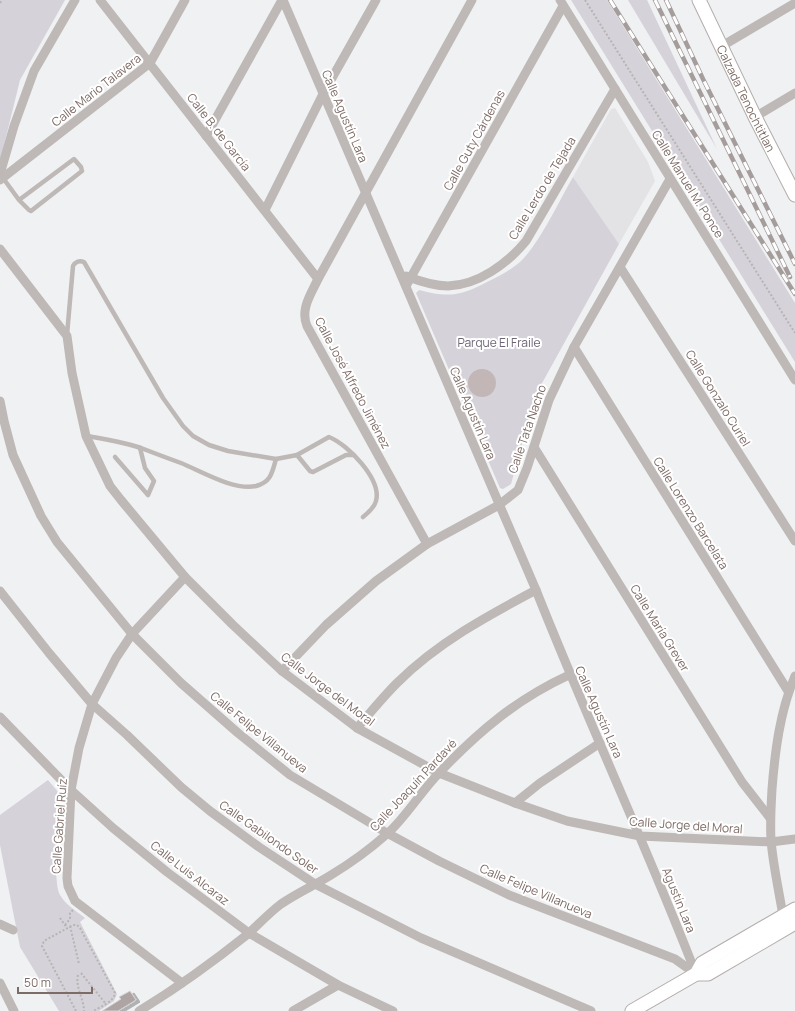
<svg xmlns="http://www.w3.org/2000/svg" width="795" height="1011" font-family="Manrope,sans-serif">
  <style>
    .built { fill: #e3e2e4 }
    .green { fill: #d5d2da }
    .water { fill: #c3b6b6 }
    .building { fill: #aea4a3; stroke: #d3d3d5; filter: url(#shadow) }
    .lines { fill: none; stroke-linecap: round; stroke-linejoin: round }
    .secondary-casing { stroke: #b4adab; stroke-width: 15 }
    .path { stroke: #b8b4b3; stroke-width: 2; stroke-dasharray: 2 2; stroke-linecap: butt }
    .lane { stroke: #beb8b6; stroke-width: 4.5 }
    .street { stroke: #beb8b6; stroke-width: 9 }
    .secondary { stroke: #fff; stroke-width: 13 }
    .rail-casing { stroke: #a59d9b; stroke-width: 4.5 }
    .rail { stroke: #fff; stroke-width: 3; stroke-dasharray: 9; stroke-linecap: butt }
    .labels { text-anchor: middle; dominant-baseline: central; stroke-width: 4; stroke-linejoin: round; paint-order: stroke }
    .street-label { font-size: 12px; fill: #7d6b66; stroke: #fff }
    .park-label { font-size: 12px; fill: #6e6475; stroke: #fff }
  </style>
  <defs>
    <filter id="shadow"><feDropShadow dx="4" dy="2" stdDeviation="0" flood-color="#0004"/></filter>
  </defs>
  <rect width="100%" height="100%" fill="#f0f1f3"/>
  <path class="built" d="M615,108L648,162L655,181L619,244L573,177L611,109Z"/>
  <g class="green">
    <path d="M0,0H65L20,80L0,161Z"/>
    <path d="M571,0H607L795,303V362Z"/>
    <path d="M628,0H647L717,149Z"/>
    <path d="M573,177L619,244L541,385L530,415L511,484L503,489L500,488L416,293L419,290C449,298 461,296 489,281C499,276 511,270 520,262C540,243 559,201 573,177Z"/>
    <path d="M48,780L58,792L60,796C59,815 52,881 60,895C65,904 76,911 85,918L80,922L117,994L114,1001L99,1011H59L20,947L0,845V815Z"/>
  </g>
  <circle class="water" cx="482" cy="383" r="14"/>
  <path class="building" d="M130,991L136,1000L118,1011H102L121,999L119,997Z"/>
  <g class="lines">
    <g class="secondary-casing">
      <g id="secondary">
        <path id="s1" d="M699,0L755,117L795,195"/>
        <path d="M696,974H708L795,923"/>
        <path d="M632,1011L696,974L702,963L795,909"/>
      </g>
    </g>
    <g class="path">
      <path d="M585,0L795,333"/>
      <path d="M0,3L2,0"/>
      <path d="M60,918L67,928"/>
      <path d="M65,925L70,919V913L73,910"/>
      <path d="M70,926L79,964"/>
      <path d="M81,973L106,1004"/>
      <path d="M78,975C75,987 84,999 84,1011"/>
      <path d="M76,1011L42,946L44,941L73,925H77L80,928L115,993C114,1002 100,1007 93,1011"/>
    </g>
    <g class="lane">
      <path d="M3,178L19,200L74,159L81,167L82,171L31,211L29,210L19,200"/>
      <path d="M67,335L73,266C75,262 79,260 84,262L163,398L183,426L193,436L209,445L228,451L276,459L297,455L310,471L313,472L346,455H353"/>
      <path d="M87,436C105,439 123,442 141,448C154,453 167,458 181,463C201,471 234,491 256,486C271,482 272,473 276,459"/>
      <path d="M297,455L329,437C347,444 382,479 376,501C374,508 368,513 363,517"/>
      <path d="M115,457L148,495L154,481L145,468L140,448"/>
    </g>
    <g class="street">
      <path d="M100,0L318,279"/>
      <path d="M283,0L536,590C587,719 646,845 696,974"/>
      <path d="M560,0L795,380"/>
      <path d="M722,46L795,3"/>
      <path d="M755,117L795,93"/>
      <path d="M206,136L282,0"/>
      <path d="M0,174L14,126L34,71L75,0"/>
      <path d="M0,180L150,63L185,0"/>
      <path d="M265,210L323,94L376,0"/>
      <path d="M0,249L67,336L72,373L86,436L110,486L121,500L185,577L233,625L282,671L357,728L439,773L515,803L567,821L640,836L771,842L795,839"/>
      <path d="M620,267L795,541"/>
      <path d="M406,276C419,281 433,286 448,286C478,285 507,264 526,241L615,89"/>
      <path d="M406,286L563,6"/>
      <path d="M574,347L788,691"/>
      <path d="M0,401L4,421L13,455L41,516L57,542L132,634L181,683L238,733L290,775L387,833L439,861L509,895L675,959L696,974"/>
      <path d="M534,447L742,782L770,818"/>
      <path d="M427,544L307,326C300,309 311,294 318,279L472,0"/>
      <path d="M0,591L49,653L92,704L127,735L181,787L210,811L259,847L315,884L421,938L591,1011"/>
      <path d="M282,671L326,625L376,581L427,544L499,505L518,490L527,468L549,400L574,347L670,179"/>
      <path d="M0,717L71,790L113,828L167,872L249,933L338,985L393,1011"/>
      <path d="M357,728C370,713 383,697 397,683C437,643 487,616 536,590"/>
      <path d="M515,803L540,783L600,743"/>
      <path d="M783,916C779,891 773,865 771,840C770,823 771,806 772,789C775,751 780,711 795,676"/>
      <path d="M0,924L13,930"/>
      <path d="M0,983L14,1011"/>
      <path d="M182,983L75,901L68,886L67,878L71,790L79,748L92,704L116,658L132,634L185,577"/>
      <path d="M139,1011C177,988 213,962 248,934C259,924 269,913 281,904C297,893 315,885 331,875C351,863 370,849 387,834C407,816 421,791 440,772C479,731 517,699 569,675"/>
      <path d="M293,1011L338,985"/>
    </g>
    <use href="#secondary" class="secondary"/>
    <g class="rail-casing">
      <g id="rail">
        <path d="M610,0L795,294"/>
        <path d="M655,0L790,277"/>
        <path d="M666,0L703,79L795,264"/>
      </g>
    </g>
    <use href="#rail" class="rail"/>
  </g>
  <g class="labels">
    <g class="street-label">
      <text transform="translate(96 90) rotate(-38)">Calle Mario Talavera</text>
      <text stroke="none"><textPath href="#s1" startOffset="109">Calzada Tenochtitlan</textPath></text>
      <text transform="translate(345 116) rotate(67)">Calle Agustín Lara</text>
      <text transform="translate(219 132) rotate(52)">Calle B. de García</text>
      <text transform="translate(474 140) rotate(-61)">Calle Guty Cárdenas</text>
      <text transform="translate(688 184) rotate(58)">Calle Manuel M. Ponce</text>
      <text transform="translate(542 188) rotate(-59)">Calle Lerdo de Tejada</text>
      <text transform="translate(353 383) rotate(62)">Calle José Alfredo Jiménez</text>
      <text transform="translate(718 398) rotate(58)">Calle Gonzalo Curiel</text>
      <text transform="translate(473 413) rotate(67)">Calle Agustín Lara</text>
      <text transform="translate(527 429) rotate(-71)">Calle Tata Nacho</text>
      <text transform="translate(691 513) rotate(58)">Calle Lorenzo Barcelata</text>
      <text transform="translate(660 628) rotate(58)">Calle María Grever</text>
      <text transform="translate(328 689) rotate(37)">Calle Jorge del Moral</text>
      <text transform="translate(599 712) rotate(66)">Calle Agustín Lara</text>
      <text transform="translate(259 732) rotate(39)">Calle Felipe Villanueva</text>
      <text transform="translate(413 785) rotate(-47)">Calle Joaquín Pardavé</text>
      <text transform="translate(686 825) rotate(4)">Calle Jorge del Moral</text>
      <text transform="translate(59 826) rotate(-86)">Calle Gabriel Ruíz</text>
      <text transform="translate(269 837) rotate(35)">Calle Gabilondo Soler</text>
      <text transform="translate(190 873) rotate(38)">Calle Luis Alcaraz</text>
      <text transform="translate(536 891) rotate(23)">Calle Felipe Villanueva</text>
      <text transform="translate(679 900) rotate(68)">Agustín Lara</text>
    </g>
    <g class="park-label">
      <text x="499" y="342">Parque El Fraile</text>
    </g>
  </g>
  <path d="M18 987v6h74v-6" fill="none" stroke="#7d6b66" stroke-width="2"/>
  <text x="24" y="987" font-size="12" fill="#7d6b66" stroke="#ffffff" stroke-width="3" paint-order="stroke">50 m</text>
</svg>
